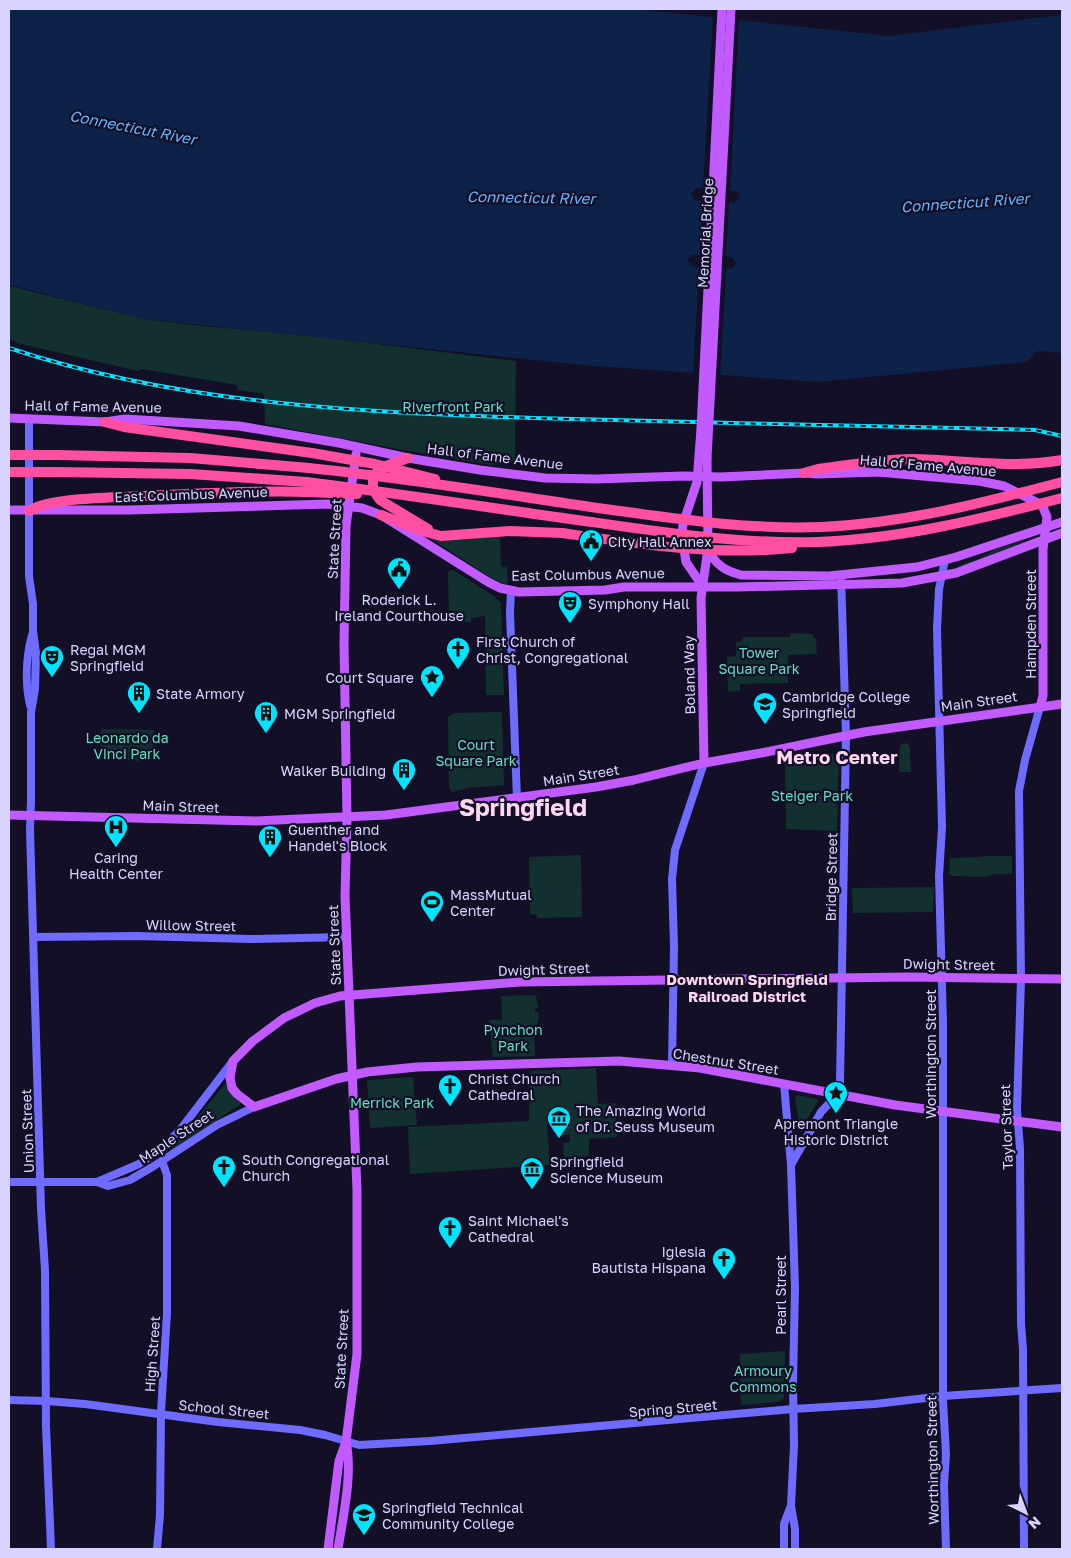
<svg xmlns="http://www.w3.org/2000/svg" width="1071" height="1558" font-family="'Golos Text',sans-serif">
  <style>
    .green { fill: #12302f }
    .water { fill: #0c2248 }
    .pier { fill: #130f26 }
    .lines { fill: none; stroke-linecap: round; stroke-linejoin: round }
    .secondary { stroke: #6f6bff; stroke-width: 8 }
    .primary { stroke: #c25bff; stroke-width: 9 }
    .highway { stroke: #ff4fa3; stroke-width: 10 }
    .rail-casing { stroke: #00e5ff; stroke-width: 4 }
    .rail { stroke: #130f26; stroke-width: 2; stroke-dasharray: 5.5; stroke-linecap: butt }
    .primary-bridge { stroke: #c25bff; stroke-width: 9 }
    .highway-bridge { stroke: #ff4fa3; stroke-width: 10 }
    .labels { text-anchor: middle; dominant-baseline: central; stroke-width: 4.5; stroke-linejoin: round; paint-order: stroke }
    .street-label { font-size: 14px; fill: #d9d4ff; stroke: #130f26 }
    .park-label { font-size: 14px; fill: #5fe0c0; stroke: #130f26 }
    .poi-label { font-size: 14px; fill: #d9d4ff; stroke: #130f26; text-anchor: start }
    .water-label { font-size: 15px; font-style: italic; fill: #62b6ff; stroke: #130f26 }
    .neighbourhood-label { font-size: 15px; font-weight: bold; fill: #ffd6f0; stroke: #130f26 }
    .district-label { font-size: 19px; font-weight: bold; fill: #ffd6f0; stroke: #130f26 }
    .town-label { font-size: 24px; font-weight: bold; fill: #ffd6f0; stroke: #130f26 }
  </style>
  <rect width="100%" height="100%" fill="#130f26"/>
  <g class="green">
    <path d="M9,286L145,319L193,325L312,336L516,361L515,462L491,465L430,455L265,424L264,394L237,390V385L141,369L138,371L21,344L9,339Z"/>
    <path d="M500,536L501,566L507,567L508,582L505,584L491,578L430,538L460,540Z"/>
    <path d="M1028,540L969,563L954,567L980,558L998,548Z"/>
    <path d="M450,570H453L494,596L501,603L504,695H486L485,616L471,618V622H449L448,573Z"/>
    <path d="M791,633L812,634L816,640L817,654L788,655V683L740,684V691L728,692L727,657L736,656V642H741L743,637H790Z"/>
    <path d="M500,712L502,713L504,785L469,788L452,792L449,788L448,717L454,713Z"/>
    <path d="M101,729L154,730L153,761L100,760Z"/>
    <path d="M907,743L910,747L911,772H899V749L902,744Z"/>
    <path d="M839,753L837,831L786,829L785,761Z"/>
    <path d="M581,855L582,917L537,918V915L530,914L529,857Z"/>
    <path d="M983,856H1012V874H994L984,877L953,876L949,874L950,858L983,857Z"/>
    <path d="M934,887L933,912L853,913L852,888Z"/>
    <path d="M536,995L538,1008L535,1009V1012H538L539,1018L534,1031L535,1056L493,1057L489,1020H502L501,996Z"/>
    <path d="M596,1068L598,1104L616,1103L617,1137L589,1139V1156L564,1158L563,1143L570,1142V1135H562L561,1123L547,1124L550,1165L410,1174L408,1127L529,1121L530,1071Z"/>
    <path d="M413,1077L417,1125L370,1128L367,1080Z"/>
    <path d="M226,1083L230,1092L241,1104L168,1152Z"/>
    <path d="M797,1095L817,1099L818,1101L800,1131L795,1097Z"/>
    <path d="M785,1351L784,1398L778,1402L741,1405L740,1354Z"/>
  </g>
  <path class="water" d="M9,9H637L888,36L1062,15V353L1038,351L1026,362L818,382L582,365L145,319L9,285Z"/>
  <path class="pier" d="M713,15L739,17L730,190L737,191L740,197L736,202L729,203L726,256L733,258L736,263L733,268L726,269L720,378L693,376L699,268L691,266L687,260L692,255H700L703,201L694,200L691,194L695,189L703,188Z"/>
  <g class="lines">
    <g class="secondary">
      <path d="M29,420V576L33,604V631L36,653L35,689L31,712V800L30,830L41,1209L45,1270L46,1426L51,1549"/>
      <path d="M945,560L939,589L937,629L942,827L939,876L943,1023V1401L946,1454L944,1485L946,1549"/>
      <path d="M511,591L510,613L517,799"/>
      <path d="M30,705C25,683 26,657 32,635"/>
      <path d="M34,937L137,936L251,939L347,937"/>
      <path d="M672,1065L674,946L672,879L675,850L704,763"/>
      <path d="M784,1084L791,1165L795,1288L793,1383L794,1445L791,1506L795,1529V1549"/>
      <path d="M791,1165L821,1112L838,1094L840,1082L846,736L841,575"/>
      <path d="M9,1182H97L139,1164L160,1150L180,1130L233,1061"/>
      <path d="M97,1182L108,1186L130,1180L154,1166L217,1125L254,1107"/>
      <path d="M9,1400L46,1401L85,1404L218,1422L300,1430L325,1435L359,1445L430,1441L793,1409L875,1404L943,1396L1062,1388"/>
      <path d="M157,1549L160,1515L161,1412L167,1313V1175L162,1161"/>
      <path d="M784,1549V1524L790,1508"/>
      <path d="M1024,1549L1023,1350L1021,1323L1020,1148L1017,1110L1021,979L1019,791L1025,760L1040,707"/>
    </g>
    <g class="primary">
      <path d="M9,418L105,422L125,419L239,426L339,443L408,458L480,470L545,478L596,479L683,476L721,477L804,473L818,474L878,472L979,481L1004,486L1042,505L1047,517L1043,549V696L1040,707"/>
      <path d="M701,429L697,482L683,524L682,536L686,562L703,587"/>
      <path d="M9,510H129L327,504L362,508L381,515L488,582L500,588L519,592L605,590L624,587H738L902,583L956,573L1062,533"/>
      <path d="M708,548C714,564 725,571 741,575L829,576L917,567L956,557L1062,522"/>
      <path d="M704,763L701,598L708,548L707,458"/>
      <path d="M9,815L256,821L386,815L596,787L634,780L704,763L761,753L864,732L1062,704"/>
      <path d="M1062,979L908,977L520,982L340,996L315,1003L284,1018L253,1041L233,1061L230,1078L232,1088L237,1094L254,1107L336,1079L367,1072L417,1067L619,1061L700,1068L895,1105L1062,1127"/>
      <path d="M328,1549L339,1461L346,1442L357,1354V1190L345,896L347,817L344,644L346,526L356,454"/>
      <path d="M338,1549C343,1517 353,1474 346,1442"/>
    </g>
    <g class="highway">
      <path d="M105,422L124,427L312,453"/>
      <path d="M57,455L190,458L309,468"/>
      <path d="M408,458L386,466L377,472L373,481V490L380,500L428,529"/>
      <path d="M56,472L190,474L307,482"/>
      <path d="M804,473L818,469C849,465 882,459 913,459C963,460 1013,469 1062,460"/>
      <path d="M29,511C51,497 114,498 142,496C196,494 251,490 306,492"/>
      <path d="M381,515L422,531L441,536L510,531L562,533"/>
    </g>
    <g class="rail-casing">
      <path id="rail" d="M9,348C178,404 357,412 534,418C689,423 845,425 1000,429L1035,430L1062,436"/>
    </g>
    <use href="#rail" class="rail"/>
    <g class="primary-bridge">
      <path d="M701,429L722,9"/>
      <path d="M707,458L731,9"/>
    </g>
    <g class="highway-bridge">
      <path d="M312,453L375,464L435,479"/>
      <path d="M9,455H57"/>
      <path d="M309,468C406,478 502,494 598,508C672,518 746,530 822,527C905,523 983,503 1062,482"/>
      <path d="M9,472H56"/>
      <path d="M307,482C402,494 497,509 592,522C667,533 741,544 817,542C901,539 981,519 1062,498"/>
      <path d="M306,492L357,494"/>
      <path d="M562,533C638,544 715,556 792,548"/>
    </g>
  </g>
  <defs>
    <g id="civic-pin" transform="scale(1.25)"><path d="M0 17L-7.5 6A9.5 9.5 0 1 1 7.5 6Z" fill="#00e5ff" stroke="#130f26"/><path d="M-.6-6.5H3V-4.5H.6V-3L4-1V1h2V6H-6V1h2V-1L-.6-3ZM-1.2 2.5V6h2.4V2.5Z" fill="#111"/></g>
    <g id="theatre-pin" transform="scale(1.25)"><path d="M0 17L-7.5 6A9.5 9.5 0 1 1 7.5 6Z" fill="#00e5ff" stroke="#130f26"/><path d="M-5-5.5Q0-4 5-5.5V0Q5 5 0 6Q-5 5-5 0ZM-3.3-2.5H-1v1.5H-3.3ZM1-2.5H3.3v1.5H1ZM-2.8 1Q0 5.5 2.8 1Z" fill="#111"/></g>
    <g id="church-pin" transform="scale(1.25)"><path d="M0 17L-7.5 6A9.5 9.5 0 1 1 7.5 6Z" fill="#00e5ff" stroke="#130f26"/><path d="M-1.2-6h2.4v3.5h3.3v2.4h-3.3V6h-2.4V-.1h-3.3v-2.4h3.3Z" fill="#111"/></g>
    <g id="sight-pin" transform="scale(1.25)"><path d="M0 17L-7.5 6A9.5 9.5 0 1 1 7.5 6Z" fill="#00e5ff" stroke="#130f26"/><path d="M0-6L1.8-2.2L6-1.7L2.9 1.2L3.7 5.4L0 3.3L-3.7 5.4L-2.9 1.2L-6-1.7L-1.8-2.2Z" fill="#111"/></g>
    <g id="building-pin" transform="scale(1.25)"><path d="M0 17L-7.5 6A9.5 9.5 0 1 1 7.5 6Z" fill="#00e5ff" stroke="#130f26"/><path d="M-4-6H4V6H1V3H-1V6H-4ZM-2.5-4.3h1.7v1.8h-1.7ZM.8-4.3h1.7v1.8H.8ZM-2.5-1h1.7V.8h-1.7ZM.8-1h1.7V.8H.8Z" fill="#111"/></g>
    <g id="university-pin" transform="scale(1.25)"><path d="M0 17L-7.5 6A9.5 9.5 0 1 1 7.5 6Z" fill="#00e5ff" stroke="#130f26"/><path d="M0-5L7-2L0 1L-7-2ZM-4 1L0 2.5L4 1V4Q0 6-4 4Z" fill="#111"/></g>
    <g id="hospital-pin" transform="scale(1.25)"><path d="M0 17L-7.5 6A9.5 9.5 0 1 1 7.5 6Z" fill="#00e5ff" stroke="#130f26"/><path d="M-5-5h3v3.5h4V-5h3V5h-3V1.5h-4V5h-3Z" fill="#111"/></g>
    <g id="stadium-pin" transform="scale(1.25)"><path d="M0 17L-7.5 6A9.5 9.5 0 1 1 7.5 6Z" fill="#00e5ff" stroke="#130f26"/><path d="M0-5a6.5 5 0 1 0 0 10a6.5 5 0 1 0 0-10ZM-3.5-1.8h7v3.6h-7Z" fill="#111"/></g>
    <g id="museum-pin" transform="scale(1.25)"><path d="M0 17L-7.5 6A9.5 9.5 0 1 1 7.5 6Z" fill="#00e5ff" stroke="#130f26"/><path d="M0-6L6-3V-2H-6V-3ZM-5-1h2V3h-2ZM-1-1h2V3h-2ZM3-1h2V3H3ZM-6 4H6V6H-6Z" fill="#111"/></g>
  </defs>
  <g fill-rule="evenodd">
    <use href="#civic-pin" x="591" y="541"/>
    <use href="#civic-pin" x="399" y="569"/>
    <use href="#theatre-pin" x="570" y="603"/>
    <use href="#church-pin" x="458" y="649"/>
    <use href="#theatre-pin" x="52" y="657"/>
    <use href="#sight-pin" x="432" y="677"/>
    <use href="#building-pin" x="139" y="693"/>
    <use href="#university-pin" x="765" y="704"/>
    <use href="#building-pin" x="266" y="713"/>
    <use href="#building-pin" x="404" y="770"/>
    <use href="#hospital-pin" x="116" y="827"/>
    <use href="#building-pin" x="270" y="837"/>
    <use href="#stadium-pin" x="432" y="902"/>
    <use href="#church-pin" x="450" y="1086"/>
    <use href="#sight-pin" x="836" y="1093"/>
    <use href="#museum-pin" x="559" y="1118"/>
    <use href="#church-pin" x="224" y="1167"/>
    <use href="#museum-pin" x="532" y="1169"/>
    <use href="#church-pin" x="450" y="1228"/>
    <use href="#church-pin" x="724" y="1259"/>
    <use href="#university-pin" x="364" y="1515"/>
  </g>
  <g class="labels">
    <g class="street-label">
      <text transform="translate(705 233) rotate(-87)">Memorial Bridge</text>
      <text transform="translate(93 406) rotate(1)">Hall of Fame Avenue</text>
      <text transform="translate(495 456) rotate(7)">Hall of Fame Avenue</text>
      <text transform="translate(928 465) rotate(5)">Hall of Fame Avenue</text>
      <text transform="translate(191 494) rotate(-2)">East Columbus Avenue</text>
      <text transform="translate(334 539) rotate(-87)">State Street</text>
      <text transform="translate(588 574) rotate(-1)">East Columbus Avenue</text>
      <text transform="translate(1030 624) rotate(-90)">Hampden Street</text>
      <text transform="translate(689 675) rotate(-91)">Boland Way</text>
      <text transform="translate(979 701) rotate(-8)">Main Street</text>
      <text transform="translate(581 775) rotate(-9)">Main Street</text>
      <text transform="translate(181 806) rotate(2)">Main Street</text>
      <text transform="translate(831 877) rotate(-89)">Bridge Street</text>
      <text transform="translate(191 925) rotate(1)">Willow Street</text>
      <text transform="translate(334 945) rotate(-92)">State Street</text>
      <text transform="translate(949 964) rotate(1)">Dwight Street</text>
      <text transform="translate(544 969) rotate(-2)">Dwight Street</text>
      <text transform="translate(930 1054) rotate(-90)">Worthington Street</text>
      <text transform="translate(726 1061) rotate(9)">Chestnut Street</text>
      <text transform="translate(1006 1127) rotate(-92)">Taylor Street</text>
      <text transform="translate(27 1131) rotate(-92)">Union Street</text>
      <text transform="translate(176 1136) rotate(-33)">Maple Street</text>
      <text transform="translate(780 1295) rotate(-90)">Pearl Street</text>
      <text transform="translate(341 1349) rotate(-87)">State Street</text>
      <text transform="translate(152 1354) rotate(-86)">High Street</text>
      <text transform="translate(673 1408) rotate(-5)">Spring Street</text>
      <text transform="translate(224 1409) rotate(6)">School Street</text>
      <text transform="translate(932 1460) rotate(-91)">Worthington Street</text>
    </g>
    <g class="park-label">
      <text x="453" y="406">Riverfront Park</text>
      <text x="759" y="652">Tower<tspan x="759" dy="16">Square Park</tspan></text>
      <text x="127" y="737">Leonardo da<tspan x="127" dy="16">Vinci Park</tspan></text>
      <text x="476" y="744">Court<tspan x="476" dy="16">Square Park</tspan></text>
      <text x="812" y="795">Steiger Park</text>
      <text x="513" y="1029">Pynchon<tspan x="513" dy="16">Park</tspan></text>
      <text x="392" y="1102">Merrick Park</text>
      <text x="763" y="1370">Armoury<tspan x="763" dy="16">Commons</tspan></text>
    </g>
    <g class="poi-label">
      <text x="608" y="541">City Hall Annex</text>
      <text x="399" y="599" text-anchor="middle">Roderick L.<tspan x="399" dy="16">Ireland Courthouse</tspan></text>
      <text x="588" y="603">Symphony Hall</text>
      <text x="476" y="641">First Church of<tspan x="476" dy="16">Christ, Congregational</tspan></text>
      <text x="70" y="649">Regal MGM<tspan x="70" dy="16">Springfield</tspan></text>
      <text x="414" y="677" text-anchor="end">Court Square</text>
      <text x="156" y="693">State Armory</text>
      <text x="782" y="696">Cambridge College<tspan x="782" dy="16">Springfield</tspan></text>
      <text x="284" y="713">MGM Springfield</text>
      <text x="386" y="770" text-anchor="end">Walker Building</text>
      <text x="288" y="829">Guenther and<tspan x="288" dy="16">Handel's Block</tspan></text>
      <text x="116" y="857" text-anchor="middle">Caring<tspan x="116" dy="16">Health Center</tspan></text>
      <text x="450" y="894">MassMutual<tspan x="450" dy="16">Center</tspan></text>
      <text x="468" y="1078">Christ Church<tspan x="468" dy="16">Cathedral</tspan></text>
      <text x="576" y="1110">The Amazing World<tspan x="576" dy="16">of Dr. Seuss Museum</tspan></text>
      <text x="836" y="1123" text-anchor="middle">Apremont Triangle<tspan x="836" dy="16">Historic District</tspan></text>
      <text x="242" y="1159">South Congregational<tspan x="242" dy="16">Church</tspan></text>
      <text x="550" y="1161">Springfield<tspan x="550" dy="16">Science Museum</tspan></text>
      <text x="468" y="1220">Saint Michael's<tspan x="468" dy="16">Cathedral</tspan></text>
      <text x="706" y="1251" text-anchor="end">Iglesia<tspan x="706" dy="16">Bautista Hispana</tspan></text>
      <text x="382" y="1507">Springfield Technical<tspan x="382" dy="16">Community College</tspan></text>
    </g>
    <g class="water-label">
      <text transform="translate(133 127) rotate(11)">Connecticut River</text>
      <text transform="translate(531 197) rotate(1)">Connecticut River</text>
      <text transform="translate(965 202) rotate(-4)">Connecticut River</text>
    </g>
    <g class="neighbourhood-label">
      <text x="747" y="979">Downtown Springfield<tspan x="747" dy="17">Railroad District</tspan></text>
    </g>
    <g class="district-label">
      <text x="837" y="756">Metro Center</text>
    </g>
    <g class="town-label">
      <text x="523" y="806">Springfield</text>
    </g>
  </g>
  <rect width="1071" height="1558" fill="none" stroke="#d9d4ff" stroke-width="20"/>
  <g transform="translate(1026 1513) rotate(138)" stroke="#130f26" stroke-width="4" paint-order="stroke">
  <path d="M0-4L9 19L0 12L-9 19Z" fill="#d9d4ff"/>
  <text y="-8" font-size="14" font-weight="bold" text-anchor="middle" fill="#d9d4ff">N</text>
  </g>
</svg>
